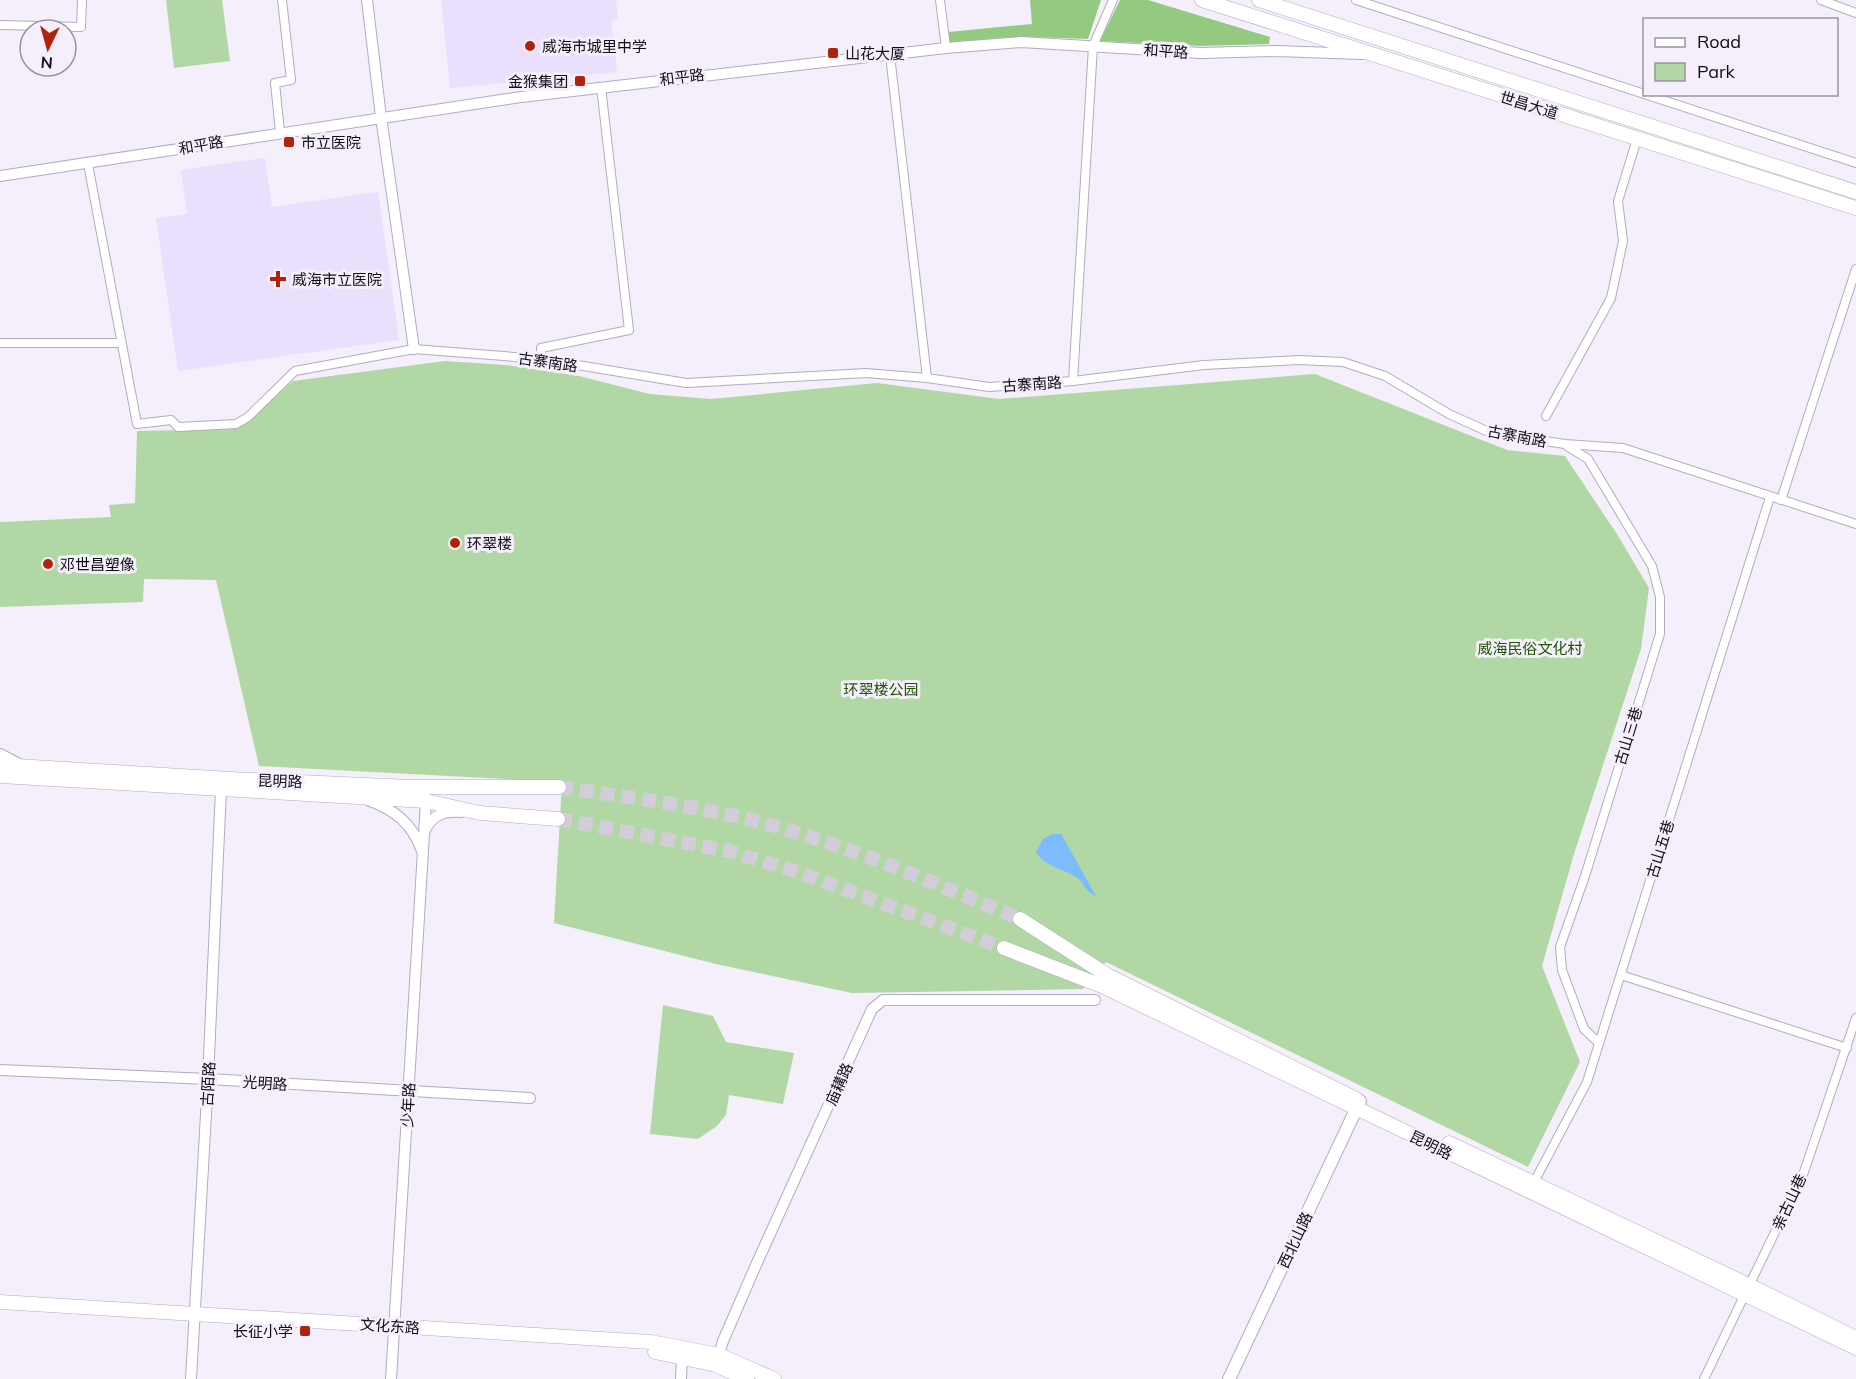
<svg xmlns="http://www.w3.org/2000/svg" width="1856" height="1379" font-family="Mulish,'Noto Sans SC',sans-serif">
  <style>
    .built { fill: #eadffc }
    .green { fill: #b1d8a4 }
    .forest { fill: #94ca80 }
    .water { fill: #7cbbfd }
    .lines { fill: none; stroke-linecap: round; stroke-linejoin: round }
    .primary-tunnel { stroke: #d2cdd9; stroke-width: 14; stroke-dasharray: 14 7; stroke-linecap: butt }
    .minor-casing { stroke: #b3aac5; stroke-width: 10 }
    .tertiary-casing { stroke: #b3aac5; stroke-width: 12 }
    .secondary-casing { stroke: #b3aac5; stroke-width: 14 }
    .primary-casing { stroke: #b3aac5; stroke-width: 15 }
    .minor { stroke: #fff; stroke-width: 8 }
    .tertiary { stroke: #fff; stroke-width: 10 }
    .secondary { stroke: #fff; stroke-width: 12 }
    .primary { stroke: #fff; stroke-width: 14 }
    .poi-dot { fill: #b0220b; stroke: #f4effb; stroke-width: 2 }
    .labels { text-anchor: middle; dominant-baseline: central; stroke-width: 6; stroke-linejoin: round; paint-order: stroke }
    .poi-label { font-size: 15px; fill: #100d16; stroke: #f4effb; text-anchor: start }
    .street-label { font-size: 15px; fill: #100d16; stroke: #f4effb }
    .park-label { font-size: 15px; fill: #215305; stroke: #f4effb }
  </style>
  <rect width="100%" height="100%" fill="#f4effb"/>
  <g class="built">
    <path d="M441,0H616L618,20L611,21L617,72L450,88Z"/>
    <path d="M265,158L272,207L378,192L399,340L178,371L156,218L187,214L181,170Z"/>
  </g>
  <g class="green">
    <path d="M166,0H222L230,61L174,68Z"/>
    <path d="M445,361L506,365L579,376L650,394L711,399L877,383L999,399L1315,374L1507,450L1565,456L1617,534L1649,588L1641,649L1574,854L1542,966L1580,1062L1528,1167L1106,962L1083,989L852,993L716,964L554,923L562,782L259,766L216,580L144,579L143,602L0,607V522L111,517L109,505L135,503L137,431L236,429L293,381Z"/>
    <path d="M663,1005L713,1016L726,1042L794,1053L783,1104L729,1095L726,1115L717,1126L698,1139L650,1134Z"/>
  </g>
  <g class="forest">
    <path d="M1030,0H1101L1088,39L1035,37L949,44L948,32L1032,24Z"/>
    <path d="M1120,0H1148L1270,37L1269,44L1201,46L1100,41Z"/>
  </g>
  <path class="water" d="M1052,834H1061L1096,896C1082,890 1086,883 1076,877C1063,869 1044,866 1036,852L1043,839Z"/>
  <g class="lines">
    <g class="primary-tunnel">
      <path d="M559,787C620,796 681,804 740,817C837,840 929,881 1020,919"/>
      <path d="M558,819L729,851L795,871L1004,948"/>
    </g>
    <g class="minor-casing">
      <g id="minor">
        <path d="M940,0L946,48"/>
        <path d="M1356,0L1856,163"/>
        <path d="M1821,0L1856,13"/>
        <path d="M0,25L81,27L82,0"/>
        <path d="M890,55L927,378"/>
        <path d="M280,132L275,83L291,80L282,0"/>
        <path d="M88,164L137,424L171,420L178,427L236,424L248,417L295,371L414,349L541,359L686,383L866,373L927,378L989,387L1073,381L1204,365L1299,360L1343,362L1385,376L1449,414L1491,433L1565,444L1623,448L1856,524"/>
        <path d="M0,343H121"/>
        <path d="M541,359V348L629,330L601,87"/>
        <path d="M1073,381L1093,46L1113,0"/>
        <path d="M1546,416L1611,298L1623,241L1618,201L1637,139"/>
        <path d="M1567,446L1588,459L1652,566L1660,597V634L1585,876L1560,947L1562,970L1584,1029L1599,1043"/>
        <path d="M1781,500L1856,269"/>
        <path d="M1621,975L1847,1048"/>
        <path d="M1532,1186L1587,1082L1770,497"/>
        <path d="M1704,1379L1804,1172L1856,1018"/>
      </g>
    </g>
    <g class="tertiary-casing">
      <g id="tertiary">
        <path d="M367,0L381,117L414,349"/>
        <path d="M0,176L521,97L946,48L1021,42L1201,53L1276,51L1362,54"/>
        <path d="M368,800C395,810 412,823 422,851"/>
        <path d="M425,830C433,814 444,811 461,812"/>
        <path d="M0,1070L208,1079L530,1098"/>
        <path d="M717,1362L723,1341L756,1265L872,1009L883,1000H1095"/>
        <path d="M191,1379L208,1079L221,789"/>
        <path d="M391,1379L426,801L425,796"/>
        <path d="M681,1379L682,1357"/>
      </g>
    </g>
    <g class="secondary-casing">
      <g id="secondary">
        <path d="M0,755L21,766"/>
        <path d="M1229,1379L1360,1101"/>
      </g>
    </g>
    <g class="primary-casing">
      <g id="primary">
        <path d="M1202,0L1856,208"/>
        <path d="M1259,0L1856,192"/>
        <path d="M0,765L230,779L410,787H559"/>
        <path d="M0,776L426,801L480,813L558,819"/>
        <path d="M1020,919L1107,975L1356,1099"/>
        <path d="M1004,948L1102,986L1856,1348"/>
        <path d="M1449,1143L1759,1290L1856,1338"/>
        <path d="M0,1302L651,1342L719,1355L774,1379"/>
        <path d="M655,1352L716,1365L747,1379"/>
      </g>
    </g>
    <use href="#minor" class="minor"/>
    <use href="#tertiary" class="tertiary"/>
    <use href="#secondary" class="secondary"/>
    <use href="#primary" class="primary"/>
  </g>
  <g class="poi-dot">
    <circle cx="530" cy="46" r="6"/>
    <rect x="827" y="47" width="12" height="12" rx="3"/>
    <rect x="574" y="75" width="12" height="12" rx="3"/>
    <rect x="283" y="136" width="12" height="12" rx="3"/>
    <path d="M275 270h6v6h6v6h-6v6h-6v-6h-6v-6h6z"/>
    <circle cx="455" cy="543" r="6"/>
    <circle cx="48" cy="564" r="6"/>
    <rect x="299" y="1325" width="12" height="12" rx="3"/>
  </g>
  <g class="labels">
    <g class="poi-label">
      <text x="542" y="46">威海市城里中学</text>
      <text x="845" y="53">山花大厦</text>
      <text x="568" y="81" text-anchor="end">金猴集团</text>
      <text x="301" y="142">市立医院</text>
      <text x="292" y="279">威海市立医院</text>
      <text x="467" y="543">环翠楼</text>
      <text x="60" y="564">邓世昌塑像</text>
      <text x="293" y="1331" text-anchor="end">长征小学</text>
    </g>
    <g class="street-label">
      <text transform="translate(1166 51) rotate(4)">和平路</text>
      <text transform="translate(682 77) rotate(-7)">和平路</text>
      <text transform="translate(1529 105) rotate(17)">世昌大道</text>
      <text transform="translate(201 145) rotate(-10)">和平路</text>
      <text transform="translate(548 362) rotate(8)">古寨南路</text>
      <text transform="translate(1032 384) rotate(-4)">古寨南路</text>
      <text transform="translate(1517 436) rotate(11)">古寨南路</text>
      <text transform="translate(1628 736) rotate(-73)">古山三巷</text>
      <text transform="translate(280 781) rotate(2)">昆明路</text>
      <text transform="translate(1660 849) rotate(-73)">古山五巷</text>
      <text transform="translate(265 1083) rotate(4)">光明路</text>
      <text transform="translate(208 1084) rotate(-87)">古陌路</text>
      <text transform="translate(839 1084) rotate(-66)">庙耩路</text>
      <text transform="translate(408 1105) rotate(-87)">少年路</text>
      <text transform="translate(1431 1145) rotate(26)">昆明路</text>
      <text transform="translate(1789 1202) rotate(-65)">亲古山巷</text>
      <text transform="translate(1295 1240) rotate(-65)">西北山路</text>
      <text transform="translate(390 1326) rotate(4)">文化东路</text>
    </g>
    <g class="park-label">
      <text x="1530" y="648">威海民俗文化村</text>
      <text x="881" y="689">环翠楼公园</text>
    </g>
  </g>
  <rect x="1643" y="18" width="195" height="78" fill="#f4effb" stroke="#99959f" stroke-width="1.5"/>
  <rect x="1655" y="38" width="30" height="9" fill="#ffffff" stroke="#99959f" stroke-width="1.5"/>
  <text x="1697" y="48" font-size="18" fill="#100d16">Road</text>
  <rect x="1655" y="63" width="30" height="18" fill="#b1d8a4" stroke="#99959f" stroke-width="1.5"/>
  <text x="1697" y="78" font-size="18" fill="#100d16">Park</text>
  <g transform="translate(48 48) rotate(185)"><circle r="28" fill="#f4effb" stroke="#99959f" stroke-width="1.5"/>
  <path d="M0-4.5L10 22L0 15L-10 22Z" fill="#b0220b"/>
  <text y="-9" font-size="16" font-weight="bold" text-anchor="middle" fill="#100d16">N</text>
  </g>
</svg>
